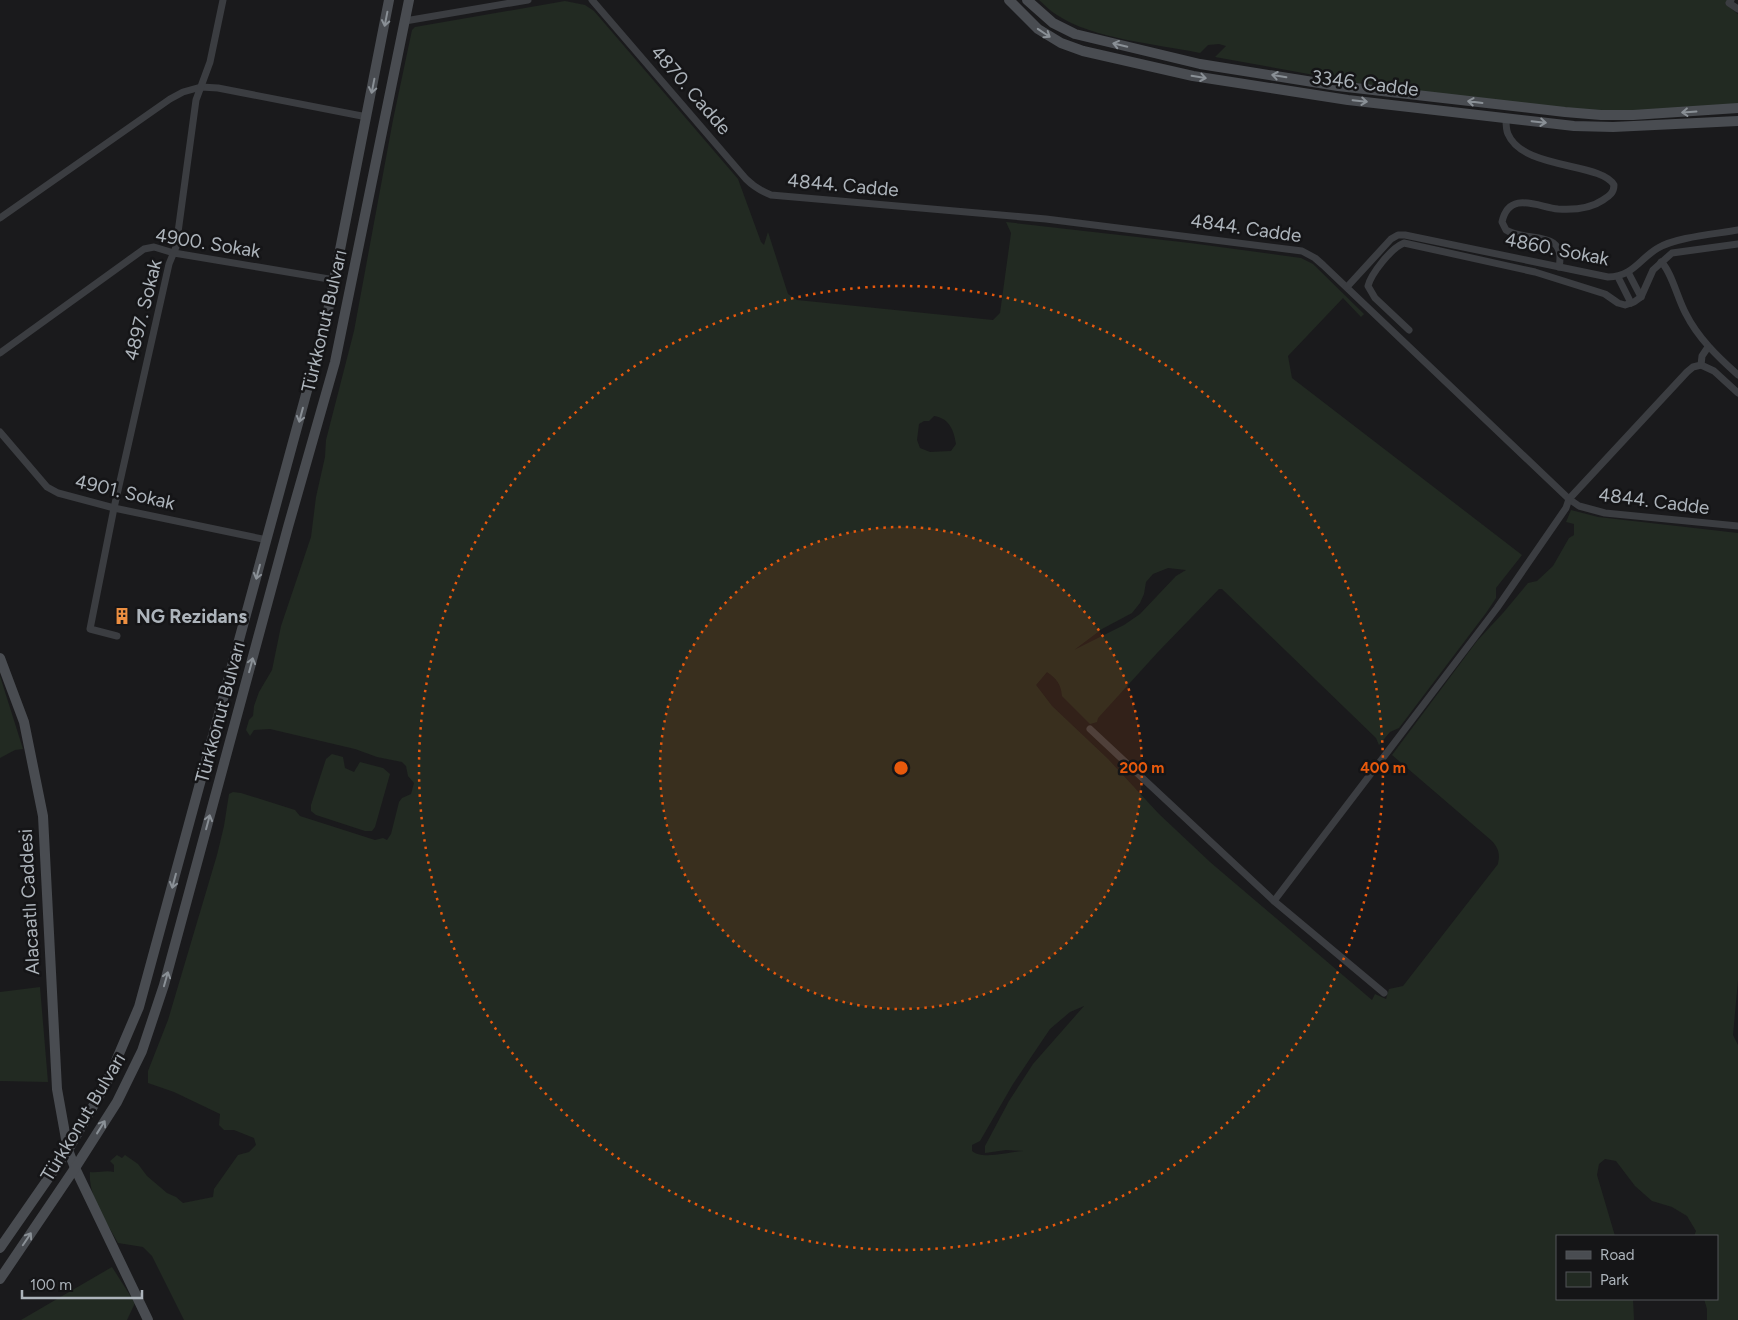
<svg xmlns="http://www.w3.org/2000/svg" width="1738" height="1320" font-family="Figtree,sans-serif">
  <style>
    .green { fill: #222a22; fill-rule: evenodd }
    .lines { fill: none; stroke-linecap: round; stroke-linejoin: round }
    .street { stroke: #3b3d41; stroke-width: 7 }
    .secondary { stroke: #494c51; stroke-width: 10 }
    .oneway { stroke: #8a9096 }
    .ring { fill: none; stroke: #e8590c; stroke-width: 2.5; stroke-dasharray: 2.5 5 }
    .labels { text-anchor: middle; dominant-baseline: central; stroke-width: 5; stroke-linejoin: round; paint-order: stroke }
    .street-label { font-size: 19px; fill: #adb4bb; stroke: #151517 }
    .poi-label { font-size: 19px; font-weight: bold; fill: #adb4bb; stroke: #151517; text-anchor: start }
    .centre { fill: #e8590c; stroke: #151517; stroke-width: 2.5 }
    .ring-label { font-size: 15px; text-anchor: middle; font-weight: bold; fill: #e8590c; stroke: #151517; stroke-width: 5; stroke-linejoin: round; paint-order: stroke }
  </style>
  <rect width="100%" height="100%" fill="#1a1a1c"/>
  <g class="green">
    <path d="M1039,0H1728L1725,4L1738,14V107L1622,115L1435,97L1215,57L1226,46L1219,44L1208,45L1200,53C1157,44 1093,39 1057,15C1050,11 1045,5 1039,0Z"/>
    <path d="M565,1L585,5L594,11L738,179L761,242L764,245L768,232L788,294L797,300L993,320L1000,313L1011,233L1006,222L1190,243L1301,258L1313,264L1364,314L1361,317L1343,298L1288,356L1292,378L1522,555L1496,588V598L1486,613L1399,728L1390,732L1379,745L1376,738L1222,589H1219L1158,652L1098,718L1097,722L1090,724L1062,696C1061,684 1057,679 1047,672L1036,685L1052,706L1108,759L1159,814L1210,862L1372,1000L1375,994L1386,999L1389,989L1403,986L1498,864C1500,854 1499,849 1492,841L1392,755L1477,641L1503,613L1528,583L1537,581L1553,566L1569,538L1574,535V524L1566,522L1571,510L1598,517L1738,533V980L1733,1035L1738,1045V1320H1707V1309L1704,1299H1717V1236H1694L1696,1231L1687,1216L1672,1207L1652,1201L1635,1186L1616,1161L1605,1159L1599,1164L1597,1175L1615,1236H1557V1299H1633L1634,1320H184L152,1256L143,1247L118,1243C107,1222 88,1197 90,1172C99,1173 105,1170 114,1172V1165L110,1161L117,1155L122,1158L125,1155L138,1164L147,1176L167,1193L176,1197L183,1203L213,1197L214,1189L238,1155L249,1152L256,1145L254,1138L234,1130H224L219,1125L220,1114L174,1092L148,1083V1071L168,1020L217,855L224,826L229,794L233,792L241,793L295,810L300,816L375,840L383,838L387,840L391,834L399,802L402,798L411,794L414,783L408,776L406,766L402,762L377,757L355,749L270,729L254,730L250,736L246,730L249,720L253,716L254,706L259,692L272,670L281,626L311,537L316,497L325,457L326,440L354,331L393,120L412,30L415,27ZM934,416C949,418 954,430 956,444L951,451L930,452L920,448L917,440L919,424L924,421H929ZM1168,568L1186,570L1176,576L1140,614L1124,625L1074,650L1102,629L1132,613L1140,603L1144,594L1146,582L1153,574ZM1084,1006L1033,1064L1009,1101L985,1146V1153L1006,1150L1023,1151C1009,1152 982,1160 972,1151V1145L980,1141L1013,1084L1050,1029L1070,1012Z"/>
    <path d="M0,676L23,749L15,750L0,758Z"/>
    <path d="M332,754L343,757L345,768L354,772L360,762L383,768L390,774L375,827L372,831H365L316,815L311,811V805L326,759Z"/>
    <path d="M40,987L48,1082L0,1081V992Z"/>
    <path d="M112,1267L135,1303L127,1320H21Z"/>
  </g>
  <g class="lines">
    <g class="street">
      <path d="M592,0L746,179C753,186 761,191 771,195L1046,219L1302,251L1315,258L1323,265L1569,499L1579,506L1605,513L1738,526"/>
      <path d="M1731,0L1729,3L1738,9"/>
      <path d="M405,21L528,0"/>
      <path d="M1506,119C1506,124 1506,130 1508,134C1523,170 1601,162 1614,185C1614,193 1609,196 1603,200C1590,209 1573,210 1558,209C1538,207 1509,190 1502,222L1506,230C1526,243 1567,228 1559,267"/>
      <path d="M0,218L170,99L183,92L201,87L218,88L367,117"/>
      <path d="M1661,262C1671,270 1678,300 1686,314C1698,338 1718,357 1738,375"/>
      <path d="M1628,272L1641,297"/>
      <path d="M1618,277L1631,303"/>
      <path d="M1347,287L1391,239L1398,235H1405L1608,277C1634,276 1639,259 1658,248C1676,237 1716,234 1738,230"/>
      <path d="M1409,330L1375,298L1368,286C1371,274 1391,248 1404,243L1535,272L1605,294L1618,303L1625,305L1634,302L1641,297L1653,270L1672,253L1738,244"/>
      <path d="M0,353L144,249L154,247L174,253L335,280"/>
      <path d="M1701,365L1714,371L1738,393"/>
      <path d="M0,432L47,487L58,493L114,508L267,540"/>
      <path d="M117,636L90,629L114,508L169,264L176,247L196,100L210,62L223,0"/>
      <path d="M1090,729L1274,901L1384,993"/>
      <path d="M1274,901L1497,608L1566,508L1569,499L1687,372L1693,367L1701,365L1702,356L1708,347"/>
    </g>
    <g class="secondary">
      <path d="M1009,0L1038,29L1061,43L1083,51L1193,76L1348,100L1574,126L1613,127L1738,121"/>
      <path d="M1027,0L1053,23L1075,34L1200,64L1338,86L1565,112L1601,115H1633L1738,108"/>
      <path d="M0,658L24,722L43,816L57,1089L68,1150L75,1168L148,1320"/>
      <path d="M0,1248L68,1150L107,1082L139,1007L326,321L389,0"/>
      <path d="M0,1279L75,1168L117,1102L142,1051L164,985L288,527L335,362L409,0"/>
    </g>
  </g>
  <defs><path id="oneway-shaft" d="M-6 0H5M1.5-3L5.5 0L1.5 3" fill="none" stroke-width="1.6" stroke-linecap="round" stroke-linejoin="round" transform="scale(1.25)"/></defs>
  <g class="oneway">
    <use href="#oneway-shaft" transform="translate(386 19) rotate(101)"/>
    <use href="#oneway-shaft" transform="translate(1044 33) rotate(34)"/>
    <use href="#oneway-shaft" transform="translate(1120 45) rotate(-167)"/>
    <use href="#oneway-shaft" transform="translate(1279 76) rotate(-171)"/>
    <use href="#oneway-shaft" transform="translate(1199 77) rotate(9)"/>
    <use href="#oneway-shaft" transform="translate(373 86) rotate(101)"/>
    <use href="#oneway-shaft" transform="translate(1360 101) rotate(6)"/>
    <use href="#oneway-shaft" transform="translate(1475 102) rotate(-173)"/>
    <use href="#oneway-shaft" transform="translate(1689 112) rotate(176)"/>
    <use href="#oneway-shaft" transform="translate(1539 122) rotate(6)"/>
    <use href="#oneway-shaft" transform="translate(301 415) rotate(105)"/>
    <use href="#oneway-shaft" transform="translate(258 572) rotate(105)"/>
    <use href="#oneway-shaft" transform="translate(251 665) rotate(-75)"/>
    <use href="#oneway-shaft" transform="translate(208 822) rotate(-75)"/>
    <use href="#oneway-shaft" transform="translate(174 881) rotate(105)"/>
    <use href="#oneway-shaft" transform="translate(166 979) rotate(-74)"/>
    <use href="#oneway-shaft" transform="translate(101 1127) rotate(-58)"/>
    <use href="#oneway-shaft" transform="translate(27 1239) rotate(-56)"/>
  </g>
  <circle cx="901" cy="768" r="241" fill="#e8590c" fill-opacity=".12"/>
  <g class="ring">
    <circle cx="901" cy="768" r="241"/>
    <circle cx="901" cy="768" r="482"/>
  </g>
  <defs>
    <g id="building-bare" transform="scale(1.35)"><path d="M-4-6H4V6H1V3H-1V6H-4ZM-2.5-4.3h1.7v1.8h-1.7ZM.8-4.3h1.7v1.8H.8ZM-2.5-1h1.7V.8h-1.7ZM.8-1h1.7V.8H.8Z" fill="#ed8f41" stroke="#151517" stroke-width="2.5" paint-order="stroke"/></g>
  </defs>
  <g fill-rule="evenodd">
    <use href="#building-bare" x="122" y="616"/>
  </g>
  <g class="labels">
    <g class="street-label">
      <text transform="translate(1365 83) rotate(7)">3346. Cadde</text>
      <text transform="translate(691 90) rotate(49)">4870. Cadde</text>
      <text transform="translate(843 185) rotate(5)">4844. Cadde</text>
      <text transform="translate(1246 228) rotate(8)">4844. Cadde</text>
      <text transform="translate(208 243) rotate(9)">4900. Sokak</text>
      <text transform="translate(1557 249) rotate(11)">4860. Sokak</text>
      <text transform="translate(143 310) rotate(-76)">4897. Sokak</text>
      <text transform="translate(324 321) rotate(-77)">Türkkonut Bulvarı</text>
      <text transform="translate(125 492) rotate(13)">4901. Sokak</text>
      <text transform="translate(1654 501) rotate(7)">4844. Cadde</text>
      <text transform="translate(220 712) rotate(-75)">Türkkonut Bulvarı</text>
      <text transform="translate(29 902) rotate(-93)">Alacaatlı Caddesi</text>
      <text transform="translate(83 1117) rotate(-59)">Türkkonut Bulvarı</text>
    </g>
    <g class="poi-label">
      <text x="136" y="616">NG Rezidans</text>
    </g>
  </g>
  <circle cx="901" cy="768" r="8" class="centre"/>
  <g class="ring-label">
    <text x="1142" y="773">200 m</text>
    <text x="1383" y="773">400 m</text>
  </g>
  <rect x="1556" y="1235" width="162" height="65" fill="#151517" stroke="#525559"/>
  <rect x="1566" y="1251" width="25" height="8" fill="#494c51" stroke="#525559"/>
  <text x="1600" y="1260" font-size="15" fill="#adb4bb">Road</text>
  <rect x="1566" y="1272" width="25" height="15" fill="#222a22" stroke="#525559"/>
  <text x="1600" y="1285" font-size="15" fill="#adb4bb">Park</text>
  <path d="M22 1290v8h120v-8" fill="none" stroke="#adb4bb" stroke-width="2.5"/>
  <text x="30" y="1290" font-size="15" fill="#adb4bb" stroke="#151517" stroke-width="4" paint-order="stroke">100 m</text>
</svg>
